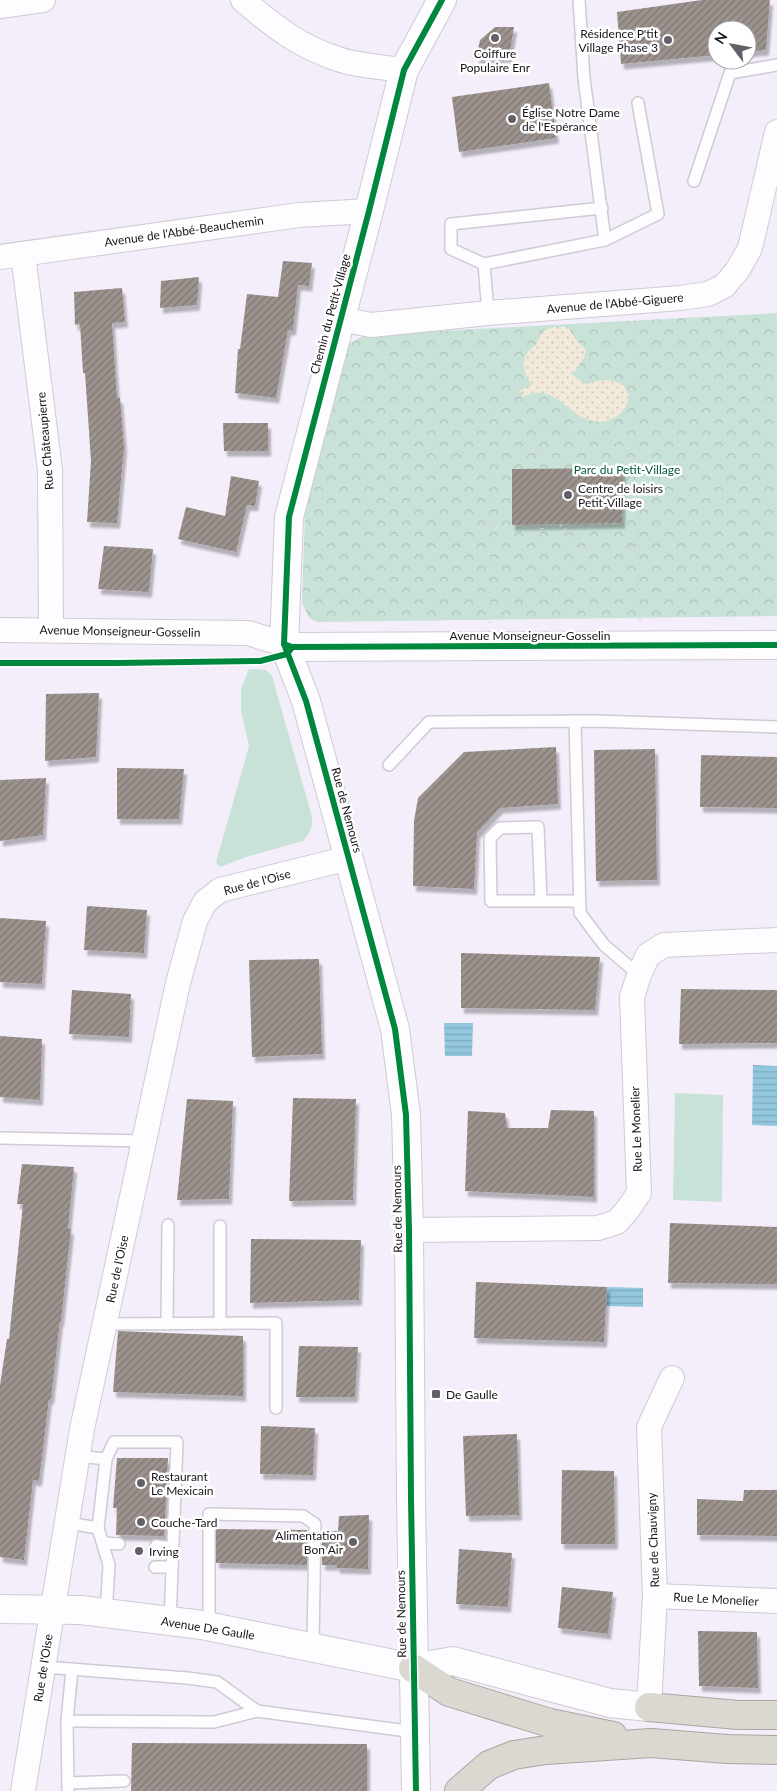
<svg xmlns="http://www.w3.org/2000/svg" width="777" height="1791" font-family="Lato,sans-serif">
  <style>
    .green { fill: #c9e2d8 }
    .forest { fill: url(#forest-crowns) }
    .sand { fill: url(#sand-dots) }
    .water { fill: url(#water-rules) }
    .building { fill: url(#building-hatch); filter: url(#shadow) }
    .lines { fill: none; stroke-linecap: round; stroke-linejoin: round }
    .service-casing { stroke: #cfcad3; stroke-width: 14 }
    .minor-casing { stroke: #cfcad3; stroke-width: 26 }
    .tertiary-casing { stroke: #cfcad3; stroke-width: 30 }
    .motorway-casing { stroke: #aaa5a1; stroke-width: 30 }
    .path { stroke: #d5d3d6; stroke-width: 3; stroke-dasharray: 1 4; stroke-linecap: butt }
    .service { stroke: #fdfcfe; stroke-width: 11 }
    .minor { stroke: #fdfcfe; stroke-width: 24 }
    .tertiary { stroke: #fdfcfe; stroke-width: 28 }
    .motorway { stroke: #dbd8d1; stroke-width: 28 }
    .cycleway-casing { stroke: #fff; stroke-width: 9 }
    .cycleway { stroke: #00873e; stroke-width: 6 }
    .poi-dot { fill: #646069; stroke: #fff; stroke-width: 2 }
    .labels { text-anchor: middle; dominant-baseline: central; stroke-width: 5; stroke-linejoin: round; paint-order: stroke }
    .poi-label { font-size: 12px; fill: #17141b; stroke: #fff; text-anchor: start }
    .street-label { font-size: 12px; fill: #17141b; stroke: #fff }
    .park-label { font-size: 12px; fill: #055c3b; stroke: #fff }
  </style>
  <defs>
    <pattern id="forest-crowns" width="20" height="18" patternUnits="userSpaceOnUse" patternTransform="scale(1.25)"><rect width="20" height="18" fill="#c9e2d8"/><path d="M2 6a3 3 0 1 1 6 0M12 15a3 3 0 1 1 6 0" fill="none" stroke="#acc1b9"/></pattern>
    <pattern id="sand-dots" width="8" height="8" patternUnits="userSpaceOnUse" patternTransform="scale(1.25)"><rect width="8" height="8" fill="#f1e9da"/><path d="M2 2h.1M6 6h.1" fill="none" stroke="#cec7ba" stroke-width="1.8" stroke-linecap="round"/></pattern>
    <pattern id="water-rules" width="6" height="5" patternUnits="userSpaceOnUse" patternTransform="scale(1.25)"><rect width="6" height="5" fill="#92c7dd"/><path d="M0 2.5h6" fill="none" stroke="#7daabd"/></pattern>
    <pattern id="building-hatch" width="6" height="6" patternUnits="userSpaceOnUse" patternTransform="scale(1.25)"><rect width="6" height="6" fill="#9d938e"/><path d="M-1 1l2-2M0 6l6-6M5 7l2-2" fill="none" stroke="#7f7773"/></pattern>
    <filter id="shadow"><feDropShadow dx="3" dy="5.5" stdDeviation="1" flood-color="#0004"/></filter>
  </defs>
  <rect width="100%" height="100%" fill="#f4eefa"/>
  <g class="green">
    <path d="M249,669L266,670L272,676L307,799C312,817 317,826 303,841L246,857L220,867L216,862L249,746L241,711V689Z"/>
    <path d="M675,1093L723,1095L722,1202L673,1200Z"/>
  </g>
  <path class="forest" d="M777,313V616L317,622L309,618L302,603L305,511L347,345L365,335Z"/>
  <path class="sand" d="M555,327H568L576,340L586,350L584,358L572,375L586,384C594,382 604,379 612,381C638,386 630,414 609,420C571,431 560,378 523,397L519,391L532,385C524,374 520,363 528,352C530,349 534,347 536,344C544,332 539,331 555,327Z"/>
  <g class="water">
    <path d="M444,1023H473L472,1056H445Z"/>
    <path d="M753,1065L777,1066V1126L752,1125Z"/>
    <path d="M607,1287L643,1288V1307L606,1306Z"/>
  </g>
  <g class="building">
    <path d="M702,0H770L766,50L747,52V30H717V55L621,64L617,12Z"/>
    <path d="M495,27H514L509,57L476,59L480,40Z"/>
    <path d="M549,83L556,138L459,152L452,97Z"/>
    <path d="M283,261L312,263L309,286L298,285L293,330H288L276,398L235,393L238,349H240L247,294L278,297Z"/>
    <path d="M199,277L197,305L160,308L161,281Z"/>
    <path d="M122,288L125,322L112,323L117,398H120L124,448L117,523L87,522L91,461L85,373H83L80,324L75,325L74,292Z"/>
    <path d="M223,423H268V451H224Z"/>
    <path d="M623,468L622,523L512,525V469Z"/>
    <path d="M231,476L259,481L255,506L247,505L236,552L178,539L186,507L225,516Z"/>
    <path d="M104,546L153,549L149,592L98,589Z"/>
    <path d="M99,693L96,757L45,761L46,694Z"/>
    <path d="M556,747L558,804L500,808L477,833L474,889L413,886L414,821L418,798L464,752Z"/>
    <path d="M655,749L657,880L596,881L594,750Z"/>
    <path d="M701,755L777,757V808L700,807Z"/>
    <path d="M117,768L184,769L179,819H117Z"/>
    <path d="M46,778L43,835L0,841V780Z"/>
    <path d="M87,906L147,910L144,953L84,950Z"/>
    <path d="M0,918L46,921L42,984L0,982Z"/>
    <path d="M461,953L600,957L595,1010L461,1008Z"/>
    <path d="M319,959L322,1054L252,1057L249,960Z"/>
    <path d="M681,989L777,990V1043L679,1044Z"/>
    <path d="M72,990L131,994L129,1037L69,1034Z"/>
    <path d="M0,1036L42,1039L40,1100L0,1097Z"/>
    <path d="M293,1098L356,1099L353,1200L289,1201Z"/>
    <path d="M187,1099L233,1101L229,1199L177,1200Z"/>
    <path d="M551,1110L594,1111V1197L465,1191L468,1111L505,1113L507,1128H548Z"/>
    <path d="M22,1164L74,1167L68,1229H71L61,1321H60L51,1399H49L39,1481L33,1480L24,1560L0,1557V1385L7,1339H9L23,1204H17Z"/>
    <path d="M670,1223L777,1227V1284L668,1283Z"/>
    <path d="M251,1239L361,1240L359,1300L250,1303Z"/>
    <path d="M476,1282L607,1287L604,1342L474,1338Z"/>
    <path d="M118,1331L243,1336V1396L113,1392Z"/>
    <path d="M299,1346L358,1347L355,1397H296Z"/>
    <path d="M261,1426L315,1428L313,1475L260,1474Z"/>
    <path d="M517,1434L519,1515L466,1516L463,1436Z"/>
    <path d="M117,1458H168L164,1536L116,1535L117,1508H113Z"/>
    <path d="M562,1470L614,1471L615,1544H561Z"/>
    <path d="M744,1490H777V1536L697,1535V1499L743,1501Z"/>
    <path d="M369,1515L368,1569L337,1568V1565H322V1531H338L339,1516Z"/>
    <path d="M216,1529L307,1530V1565L216,1563Z"/>
    <path d="M459,1549L512,1553L508,1607L456,1604Z"/>
    <path d="M562,1587L613,1592L608,1634L558,1628Z"/>
    <path d="M698,1631L757,1632L758,1688L699,1686Z"/>
    <path d="M132,1743L367,1744V1791H131Z"/>
  </g>
  <g class="lines">
    <g class="service-casing">
      <g id="service">
        <path d="M579,0L584,78L605,240L484,264L451,249V224L602,208"/>
        <path d="M694,181L730,73L777,65"/>
        <path d="M605,240L658,214L638,103"/>
        <path d="M484,264L488,313"/>
        <path d="M575,721L580,913L604,945L639,975"/>
        <path d="M389,765L429,722L595,721L777,727"/>
        <path d="M541,901L538,827L500,828L490,838L491,901H579"/>
        <path d="M0,1138L144,1141"/>
        <path d="M220,1226V1323"/>
        <path d="M105,1324L276,1323V1408"/>
        <path d="M167,1324L168,1225"/>
        <path d="M78,1456L106,1459L114,1442H177L170,1621"/>
        <path d="M106,1459L98,1528L109,1565L106,1613"/>
        <path d="M68,1523L98,1528"/>
        <path d="M104,1543L119,1544"/>
        <path d="M156,1546L173,1548"/>
        <path d="M155,1567H172"/>
        <path d="M209,1627V1514L303,1516L315,1524L313,1647"/>
        <path d="M44,1667L187,1678L217,1682L257,1711L415,1732"/>
        <path d="M72,1669L67,1721L214,1722L257,1711"/>
        <path d="M67,1721L68,1791"/>
        <path d="M68,1783L124,1781"/>
      </g>
    </g>
    <g class="minor-casing">
      <g id="minor">
        <path d="M243,0C273,26 300,47 338,59C357,66 383,67 404,70"/>
        <path d="M0,6L43,0"/>
        <path d="M23,254L50,470L51,630"/>
        <path d="M0,257L299,215L369,211"/>
        <path d="M340,319L371,325L488,313L680,298L708,294L724,286L737,271L750,248L777,132"/>
        <path d="M0,630L248,633L284,644"/>
        <path d="M409,1230L598,1228L617,1222L628,1209L639,1193L632,997L639,975L648,955L664,945L777,940"/>
        <path d="M655,1596L777,1601"/>
        <path d="M649,1707L655,1596L649,1427L672,1378"/>
        <path d="M23,1791L82,1429L178,983L195,921L205,902L220,890L349,858"/>
      </g>
    </g>
    <g class="tertiary-casing">
      <g id="tertiary">
        <path d="M284,644L292,647L777,645"/>
        <path d="M0,1609L81,1610L202,1625L413,1668L453,1661L610,1703L649,1707"/>
        <path d="M416,1791L411,1498L409,1230L406,1115L395,1029L306,701L284,644L289,517L369,211L404,70L442,0"/>
      </g>
    </g>
    <g class="motorway-casing">
      <g id="motorway">
        <path d="M413,1668L449,1692L550,1723L613,1736"/>
        <path d="M649,1707L738,1715H777"/>
        <path d="M459,1791L489,1765L514,1755L546,1750L651,1743L727,1749L777,1750"/>
      </g>
    </g>
    <g class="path">
      <path d="M521,394L531,413L540,421L544,430L540,453"/>
      <path d="M540,421L573,434L614,441L629,451L637,466L638,528L637,547L640,621"/>
      <path d="M461,463C467,432 492,406 521,394C510,376 499,355 495,333"/>
      <path d="M477,522L512,521"/>
      <path d="M582,547C596,557 602,551 616,548C623,546 630,547 637,547"/>
      <path d="M540,581L554,583L559,581L582,547L559,524"/>
      <path d="M491,604L540,605L542,525"/>
      <path d="M490,623L492,478C501,453 517,453 540,453V469"/>
    </g>
    <use href="#service" class="service"/>
    <use href="#minor" class="minor"/>
    <use href="#tertiary" class="tertiary"/>
    <use href="#motorway" class="motorway"/>
    <g class="cycleway-casing">
      <g id="cycleway">
        <path d="M284,644L292,647L777,645"/>
        <path d="M0,663H116L260,661L287,654L291,649"/>
        <path d="M416,1791L411,1498L409,1230L406,1115L395,1029L306,701L284,644L289,517L369,211L404,70L442,0"/>
      </g>
    </g>
    <use href="#cycleway" class="cycleway"/>
  </g>
  <g class="poi-dot">
    <circle cx="495" cy="38" r="5"/>
    <circle cx="668" cy="40" r="5"/>
    <circle cx="512" cy="119" r="5"/>
    <circle cx="568" cy="495" r="5"/>
    <rect x="431" y="1389" width="10" height="10" rx="2.5"/>
    <circle cx="141" cy="1483" r="5"/>
    <circle cx="141" cy="1522" r="5"/>
    <circle cx="353" cy="1542" r="5"/>
    <circle cx="139" cy="1551" r="5"/>
  </g>
  <g class="labels">
    <g class="poi-label">
      <text x="658" y="33" text-anchor="end">Résidence P'tit<tspan x="658" dy="14">Village Phase 3</tspan></text>
      <text x="495" y="53" text-anchor="middle">Coiffure<tspan x="495" dy="14">Populaire Enr</tspan></text>
      <text x="522" y="112">Église Notre Dame<tspan x="522" dy="14">de l'Espérance</tspan></text>
      <text x="578" y="488">Centre de loisirs<tspan x="578" dy="14">Petit-Village</tspan></text>
      <text x="446" y="1394">De Gaulle</text>
      <text x="151" y="1476">Restaurant<tspan x="151" dy="14">Le Mexicain</tspan></text>
      <text x="151" y="1522">Couche-Tard</text>
      <text x="343" y="1535" text-anchor="end">Alimentation<tspan x="343" dy="14">Bon Air</tspan></text>
      <text x="149" y="1551">Irving</text>
    </g>
    <g class="street-label">
      <text transform="translate(184 231) rotate(-8)">Avenue de l'Abbé-Beauchemin</text>
      <text transform="translate(615 303) rotate(-5)">Avenue de l'Abbé-Giguere</text>
      <text transform="translate(330 314) rotate(-75)">Chemin du Petit-Village</text>
      <text transform="translate(45 441) rotate(-95)">Rue Châteaupierre</text>
      <text transform="translate(120 631) rotate(1)">Avenue Monseigneur-Gosselin</text>
      <text x="530" y="635">Avenue Monseigneur-Gosselin</text>
      <text transform="translate(347 810) rotate(75)">Rue de Nemours</text>
      <text transform="translate(257 882) rotate(-15)">Rue de l'Oise</text>
      <text transform="translate(636 1129) rotate(-92)">Rue Le Monelier</text>
      <text transform="translate(397 1209) rotate(-91)">Rue de Nemours</text>
      <text transform="translate(117 1269) rotate(-78)">Rue de l'Oise</text>
      <text transform="translate(653 1540) rotate(-92)">Rue de Chauvigny</text>
      <text transform="translate(716 1599) rotate(3)">Rue Le Monelier</text>
      <text transform="translate(401 1614) rotate(-91)">Rue de Nemours</text>
      <text transform="translate(208 1628) rotate(9)">Avenue De Gaulle</text>
      <text transform="translate(43 1668) rotate(-81)">Rue de l'Oise</text>
    </g>
    <g class="park-label">
      <text x="627" y="469">Parc du Petit-Village</text>
    </g>
  </g>
  <g transform="translate(732 45) rotate(302)"><circle r="24" fill="#ffffff" stroke="#a2a1a4"/>
  <path d="M0-4L9 19L0 12L-9 19Z" fill="#646069"/>
  <text y="-8" font-size="14" font-weight="bold" text-anchor="middle" fill="#17141b">N</text>
  </g>
</svg>
